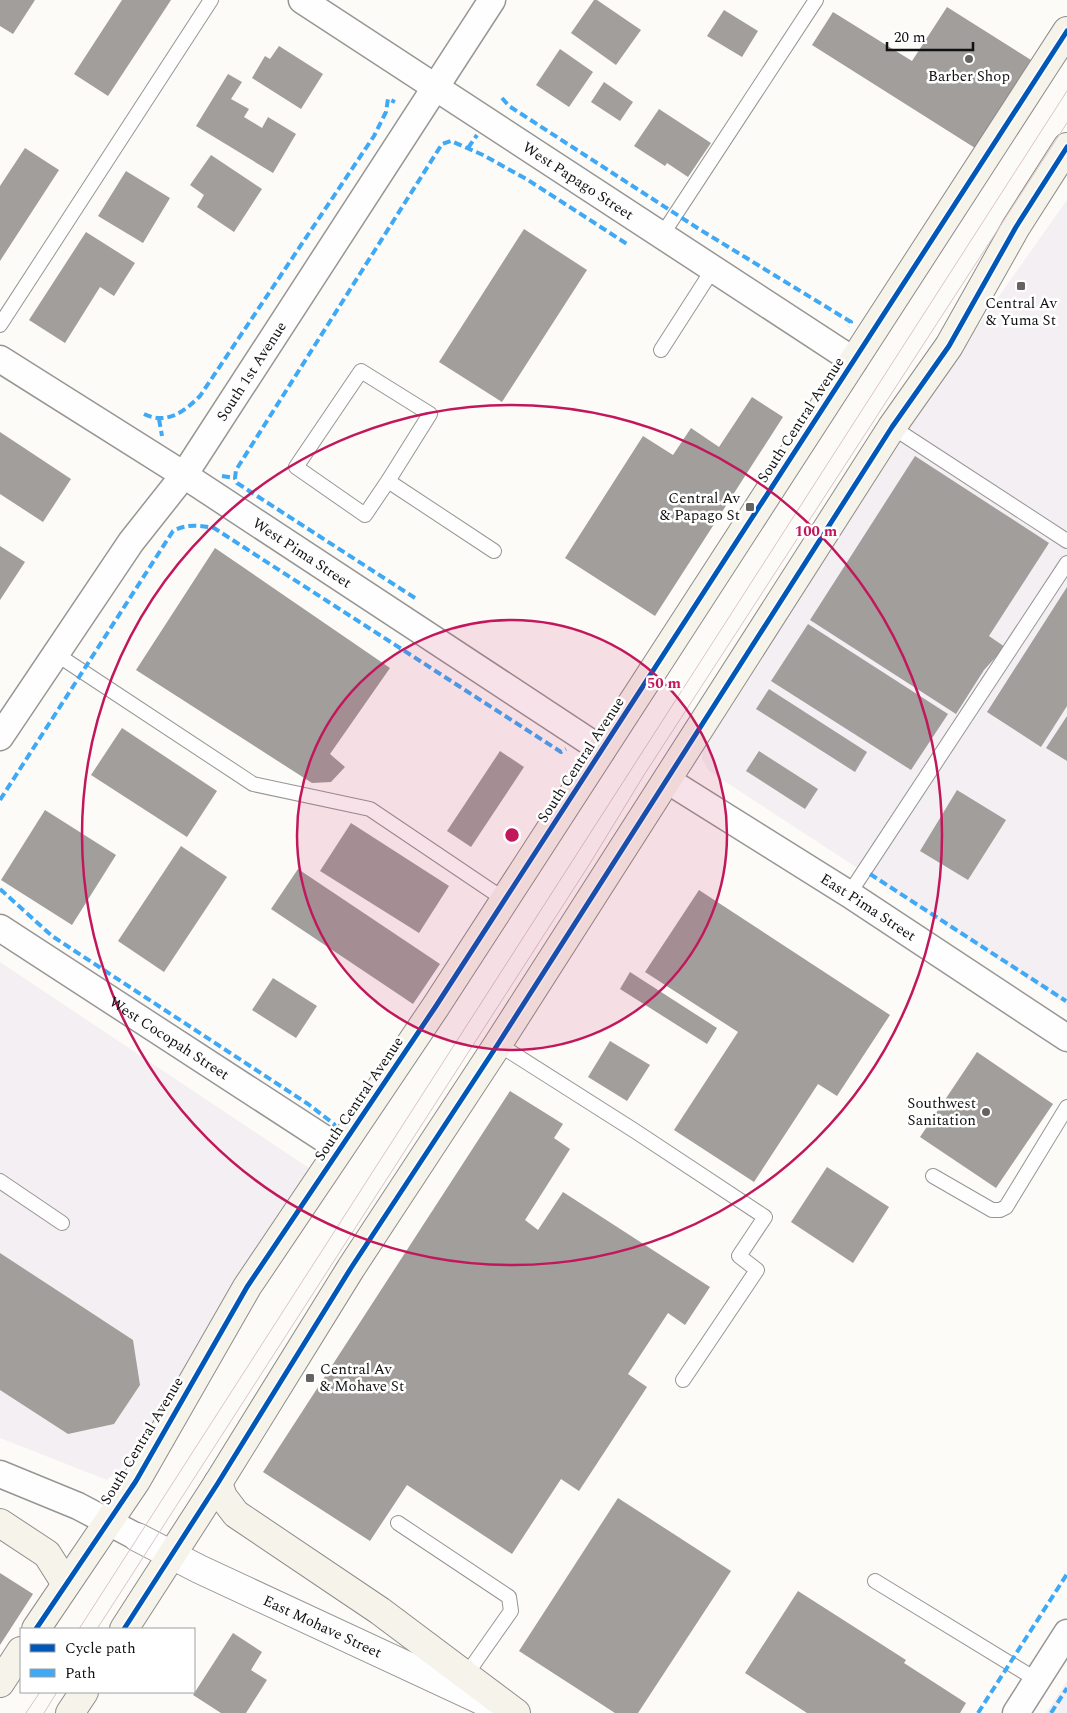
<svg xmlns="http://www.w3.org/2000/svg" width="1067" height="1713" font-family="Spectral,serif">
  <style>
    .industrial { fill: #f4eff3 }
    .building { fill: #a19e9c }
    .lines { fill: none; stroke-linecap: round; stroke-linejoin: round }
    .service-casing { stroke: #979695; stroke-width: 16 }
    .minor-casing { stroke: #979695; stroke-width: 29 }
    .tertiary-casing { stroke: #979695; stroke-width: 30 }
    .secondary-casing { stroke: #8e8d8b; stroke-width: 30 }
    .service { stroke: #fffefe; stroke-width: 14 }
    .minor { stroke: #fffefe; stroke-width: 26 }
    .tertiary { stroke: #fffefe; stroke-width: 28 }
    .secondary { stroke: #f6f3eb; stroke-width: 28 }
    .tram { stroke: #dac5c7; stroke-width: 1 }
    .quiet { stroke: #3fa9f5; stroke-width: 4; stroke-dasharray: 8 4; stroke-linecap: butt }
    .cycleway-casing { stroke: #fff; stroke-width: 8 }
    .cycleway { stroke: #0057b8; stroke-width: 5 }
    .ring { fill: none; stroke: #c2185b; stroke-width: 2.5 }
    .poi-dot { fill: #646362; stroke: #fff; stroke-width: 2 }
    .labels { text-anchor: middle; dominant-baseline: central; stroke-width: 5; stroke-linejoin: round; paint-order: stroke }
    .poi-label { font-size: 15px; fill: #111; stroke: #fff }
    .street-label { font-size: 15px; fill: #111; stroke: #fff }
    .centre { fill: #c2185b; stroke: #fff; stroke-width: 2.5 }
    .ring-label { font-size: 15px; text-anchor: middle; font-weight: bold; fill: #c2185b; stroke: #fff; stroke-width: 5; stroke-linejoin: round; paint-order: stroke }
  </style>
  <rect width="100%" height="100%" fill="#fdfbf7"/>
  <g class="industrial">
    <path d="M1067,200V1005L709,771L702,759L703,740L921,406Z"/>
    <path d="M0,962L318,1174L144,1448L107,1480L0,1438Z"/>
    <path d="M1067,1681V1713H1046Z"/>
  </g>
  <g class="building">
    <path d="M0,0H35L13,34L0,26Z"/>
    <path d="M122,0H171L108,96L74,74Z"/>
    <path d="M594,0H597L641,30L616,65L571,33Z"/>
    <path d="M947,7L1031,60L975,148L812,45L833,12L912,61Z"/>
    <path d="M724,10L758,31L742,57L707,36Z"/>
    <path d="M279,46L323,74L301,109L252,78L265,56L270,59Z"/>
    <path d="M560,49L593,72L569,107L536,85Z"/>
    <path d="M228,74L242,82L231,99L249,109L244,117L262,128L268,117L296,134L273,173L196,126Z"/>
    <path d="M604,82L633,102L620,121L591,102Z"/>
    <path d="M659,109L711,143L688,177L667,163L665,166L634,146Z"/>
    <path d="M25,148L59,170L0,261V186Z"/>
    <path d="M211,155L262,189L234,232L197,207L204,195L190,185Z"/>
    <path d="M126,171L170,198L143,243L98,216Z"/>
    <path d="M524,229L587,270L502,402L439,362Z"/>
    <path d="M86,232L135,263L114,296L100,287L65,343L29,320Z"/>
    <path d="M752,397L783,417L655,616L565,558L643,436L673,455L691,428L719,447Z"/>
    <path d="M0,432L71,479L43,522L0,494Z"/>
    <path d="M915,456L1049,543L989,636L1005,647L984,670L956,714L810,620Z"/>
    <path d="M0,546L25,562L0,600Z"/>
    <path d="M215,548L390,668L330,754L345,767L331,782L312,783L136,670Z"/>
    <path d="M1067,587V706L1041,747L987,712Z"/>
    <path d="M808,624L948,714L911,770L771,681Z"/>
    <path d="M769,689L867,752L855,772L756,709Z"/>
    <path d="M1067,716V761L1046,748Z"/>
    <path d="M122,728L217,791L187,837L91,775Z"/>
    <path d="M500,751L524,767L471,847L447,831Z"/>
    <path d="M759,751L818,789L805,809L746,771Z"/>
    <path d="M957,790L1006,820L968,880L920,851Z"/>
    <path d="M45,810L116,855L72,925L1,880Z"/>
    <path d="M351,823L449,886L419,933L320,871Z"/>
    <path d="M181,846L227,877L164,972L118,941Z"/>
    <path d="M298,869L440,964L413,1004L271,909Z"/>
    <path d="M699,890L890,1015L837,1096L818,1084L754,1182L674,1130L738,1032L645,972Z"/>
    <path d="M630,972L717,1028L707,1044L620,989Z"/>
    <path d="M273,978L317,1006L296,1038L252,1010Z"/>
    <path d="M610,1041L650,1065L627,1101L588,1077Z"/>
    <path d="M977,1052L1053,1104L996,1188L920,1137Z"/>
    <path d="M510,1091L563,1124L554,1138L570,1149L525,1220L538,1230L563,1192L710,1287L685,1325L668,1313L628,1374L647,1387L579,1491L561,1479L512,1554L407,1485L370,1541L263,1472Z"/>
    <path d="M827,1167L889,1207L853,1263L791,1222Z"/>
    <path d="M0,1253L133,1340L140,1385L114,1424L68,1434L0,1390Z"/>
    <path d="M618,1498L731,1571L638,1713H615L519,1651Z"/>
    <path d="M0,1573L33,1594L0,1645Z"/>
    <path d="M798,1591L906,1660L904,1663L966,1703L960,1713H807L745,1673Z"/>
    <path d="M233,1633L262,1652L251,1670L267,1680L246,1713H221L193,1695Z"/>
  </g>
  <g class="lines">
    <g class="service-casing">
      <g id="service">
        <path d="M662,235L816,0"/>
        <path d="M0,325L211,0"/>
        <path d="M661,350L713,269"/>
        <path d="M892,427L1067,541"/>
        <path d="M388,481L365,515L296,467L361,371L430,414L388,481L494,551"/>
        <path d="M56,654L253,784L370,809L505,900"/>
        <path d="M849,894L1067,563"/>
        <path d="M498,1044L635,1131L765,1217L739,1256L757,1270L683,1380"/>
        <path d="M933,1176L992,1210H1000L1006,1207L1067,1107"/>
        <path d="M0,1181L62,1223"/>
        <path d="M398,1523L509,1597L511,1611L466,1675"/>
        <path d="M875,1581L1037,1680"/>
      </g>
    </g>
    <g class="minor-casing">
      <g id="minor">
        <path id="s1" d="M302,0L854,361"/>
        <path id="s2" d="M0,359L184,475L602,750"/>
        <path id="s3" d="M0,737L131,542L184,475L492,0"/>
        <path id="s4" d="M667,780L849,894L1067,1038"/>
        <path id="s5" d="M0,928L340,1149"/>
        <path d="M0,1474L78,1506L137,1537"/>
        <path d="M1016,1713L1067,1633"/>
      </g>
    </g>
    <g class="tertiary-casing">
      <g id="tertiary">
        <path id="s6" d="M137,1537L199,1569L498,1708"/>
      </g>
    </g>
    <g class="secondary-casing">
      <g id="secondary">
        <path d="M218,1483L223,1497L236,1514L380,1611L516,1713"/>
        <path d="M0,1523L47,1554L66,1584"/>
        <path d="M36,1629L136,1481L247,1287L436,1006L1067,31"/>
        <path d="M124,1629L218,1483L351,1268L498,1044L892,427L949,346L1016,227L1067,147"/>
        <path d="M0,1683L21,1651"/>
        <path d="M70,1713L84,1692"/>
      </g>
    </g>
    <use href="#service" class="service"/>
    <use href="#minor" class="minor"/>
    <use href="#tertiary" class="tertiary"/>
    <use href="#secondary" class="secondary"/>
    <g class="tram">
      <path d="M79,1629L1067,91"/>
      <path d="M97,1629L589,865L644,775L1067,123"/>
      <path d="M26,1713L40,1692"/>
      <path d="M44,1713L57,1692"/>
    </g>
    <g class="quiet">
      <path d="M502,98L509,106L699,229L851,322L848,326"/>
      <path d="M468,148L477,135"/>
      <path d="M144,414C167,425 184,412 200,396L374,136L386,112L388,99L395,102"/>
      <path d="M159,419L162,436"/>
      <path d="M222,476L235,478"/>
      <path d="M415,598L237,483L235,478L236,470L442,144L451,141L483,155L528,180L627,244"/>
      <path d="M0,800L173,531C186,524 199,525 214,528L561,752L566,749"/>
      <path d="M870,874L1066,1001"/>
      <path d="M0,889L52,936L308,1104L334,1124L335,1126"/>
      <path d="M978,1713L1067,1574"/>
      <path d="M1051,1713L1067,1688"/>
    </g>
    <g class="cycleway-casing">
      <g id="cycleway">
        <path d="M36,1629L136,1481L247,1287L436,1006L1067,31"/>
        <path d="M124,1629L218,1483L351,1268L498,1044L892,427L949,346L1016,227L1067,147"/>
      </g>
    </g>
    <use href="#cycleway" class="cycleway"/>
  </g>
  <circle cx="512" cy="835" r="215" fill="#c2185b" fill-opacity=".12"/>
  <g class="ring">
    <circle cx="512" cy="835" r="215"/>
    <circle cx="512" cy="835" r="430"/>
  </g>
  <g class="poi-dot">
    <circle cx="969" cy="59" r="5"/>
    <rect x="1016" y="281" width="10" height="10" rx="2.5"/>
    <rect x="745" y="502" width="10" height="10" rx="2.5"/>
    <circle cx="986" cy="1112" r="5"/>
    <rect x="305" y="1373" width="10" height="10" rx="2.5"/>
  </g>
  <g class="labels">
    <g class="poi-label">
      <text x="969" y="76">Barber Shop</text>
      <text x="1021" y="303">Central Av<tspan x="1021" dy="17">&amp; Yuma St</tspan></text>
      <text x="740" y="498" text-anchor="end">Central Av<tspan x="740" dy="17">&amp; Papago St</tspan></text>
      <text x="976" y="1103" text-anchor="end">Southwest<tspan x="976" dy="17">Sanitation</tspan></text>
      <text x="320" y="1369" text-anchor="start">Central Av<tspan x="320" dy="17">&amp; Mohave St</tspan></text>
    </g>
    <g class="street-label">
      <text stroke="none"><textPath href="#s1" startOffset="330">West Papago Street</textPath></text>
      <text stroke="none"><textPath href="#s3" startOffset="444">South 1st Avenue</textPath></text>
      <text transform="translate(801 420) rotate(-57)">South Central Avenue</text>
      <text stroke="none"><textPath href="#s2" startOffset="359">West Pima Street</textPath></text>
      <text transform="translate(581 760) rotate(-57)">South Central Avenue</text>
      <text stroke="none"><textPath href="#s4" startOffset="238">East Pima Street</textPath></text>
      <text stroke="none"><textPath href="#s5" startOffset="202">West Cocopah Street</textPath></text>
      <text transform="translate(359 1099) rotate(-56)">South Central Avenue</text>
      <text transform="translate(142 1441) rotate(-59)">South Central Avenue</text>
      <text stroke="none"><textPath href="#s6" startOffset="206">East Mohave Street</textPath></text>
    </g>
  </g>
  <circle cx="512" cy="835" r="8" class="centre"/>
  <g class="ring-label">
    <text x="816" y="536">100 m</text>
    <text x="664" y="688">50 m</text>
  </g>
  <rect x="20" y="1628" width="175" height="65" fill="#ffffff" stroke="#a0a0a0"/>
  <rect x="30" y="1644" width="25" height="8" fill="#0057b8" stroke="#a0a0a0"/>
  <text x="65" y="1653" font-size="15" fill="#111111">Cycle path</text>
  <rect x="30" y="1669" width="25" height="8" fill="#3fa9f5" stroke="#a0a0a0"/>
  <text x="65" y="1678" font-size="15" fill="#111111">Path</text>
  <path d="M887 42v8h86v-8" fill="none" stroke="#111111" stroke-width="2.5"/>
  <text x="894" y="42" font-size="15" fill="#111111" stroke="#ffffff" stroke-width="4" paint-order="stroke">20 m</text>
</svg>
